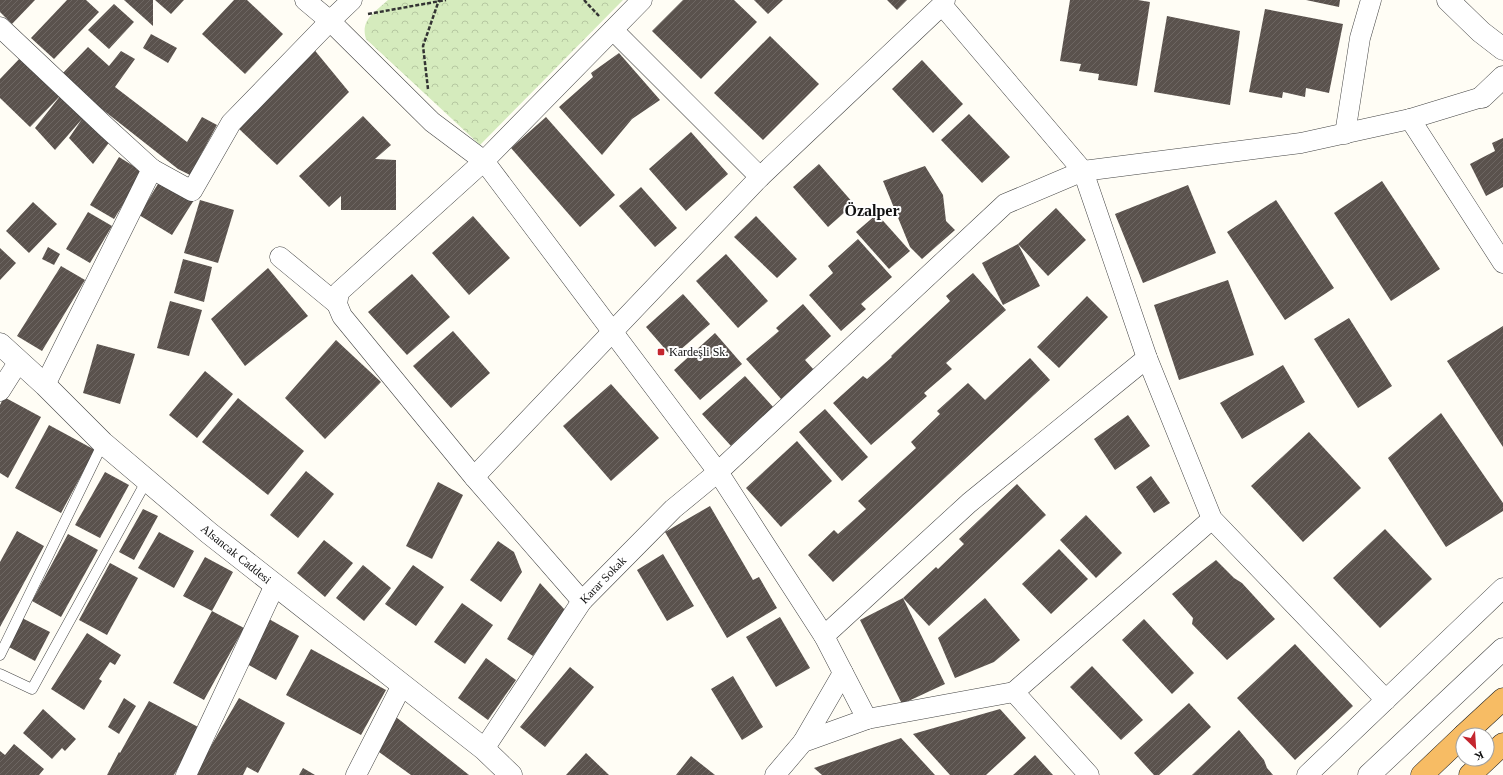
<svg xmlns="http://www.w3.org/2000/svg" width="1503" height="775" font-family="'Times New Roman',serif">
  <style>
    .park { fill: url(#park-crowns) }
    .building { fill: url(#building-hatch) }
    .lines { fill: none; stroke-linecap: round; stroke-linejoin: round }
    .service-casing { stroke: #444; stroke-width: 11 }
    .minor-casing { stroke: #444; stroke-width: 21 }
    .tertiary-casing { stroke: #444; stroke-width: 23 }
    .trunk-casing { stroke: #222; stroke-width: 23 }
    .path { stroke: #333; stroke-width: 2.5; stroke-dasharray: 4 2; stroke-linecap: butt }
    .service { stroke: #fff; stroke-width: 10 }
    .minor { stroke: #fff; stroke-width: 20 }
    .tertiary { stroke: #fff; stroke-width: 22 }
    .trunk { stroke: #f7bc64; stroke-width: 22 }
    .poi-dot { fill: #c4262e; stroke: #fff; stroke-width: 1.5 }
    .labels { text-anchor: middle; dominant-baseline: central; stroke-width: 4; stroke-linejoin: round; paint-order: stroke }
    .poi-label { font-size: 12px; fill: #111; stroke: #fff; text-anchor: start }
    .street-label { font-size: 12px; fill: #111; stroke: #fff }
    .district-label { font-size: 16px; font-weight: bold; fill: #111; stroke: #fff }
  </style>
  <defs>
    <pattern id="park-crowns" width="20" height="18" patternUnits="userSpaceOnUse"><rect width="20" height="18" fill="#d5ebbd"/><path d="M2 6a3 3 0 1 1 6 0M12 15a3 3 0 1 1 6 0" fill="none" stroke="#b6c8a1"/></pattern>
    <pattern id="building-hatch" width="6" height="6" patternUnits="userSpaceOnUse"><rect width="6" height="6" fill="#5a524d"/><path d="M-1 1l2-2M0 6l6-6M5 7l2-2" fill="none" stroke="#6d6662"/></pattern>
  </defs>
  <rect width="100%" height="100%" fill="#fffdf5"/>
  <path class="park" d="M388,0H623L480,145L366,39C360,20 375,12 388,0Z"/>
  <g class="building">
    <path d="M0,0H35L12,24L0,12Z"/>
    <path d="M67,0H86L99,12L54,59L31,38Z"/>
    <path d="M124,0H153V26Z"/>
    <path d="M155,0H184L171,14Z"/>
    <path d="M234,0H247L283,34L245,74L202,34Z"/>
    <path d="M683,0H734L757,22L701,79L652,31Z"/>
    <path d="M754,0H783L768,14Z"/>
    <path d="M887,0H907L897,10Z"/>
    <path d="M1070,0H1138L1150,2L1137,86L1098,80L1099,74L1079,71L1081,64L1060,61Z"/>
    <path d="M1306,0H1340L1339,7Z"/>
    <path d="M114,4L134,22L109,49L88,30Z"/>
    <path d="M1265,9L1343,24L1329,93L1306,88L1305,97L1283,92L1282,98L1249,92Z"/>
    <path d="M1167,16L1240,31L1230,105L1154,92Z"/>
    <path d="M151,34L177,48L168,63L143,48Z"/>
    <path d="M770,36L819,84L763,140L714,93Z"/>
    <path d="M88,47L109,66L121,51L135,59L115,87L187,142L202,117L217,125L190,175L178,169L84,95L62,74Z"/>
    <path d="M312,47L349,92L277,165L237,127Z"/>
    <path d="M619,53L660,100L632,119L602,155L559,107L593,77L591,73Z"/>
    <path d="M21,57L61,95L30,127L0,98V79Z"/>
    <path d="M922,60L963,104L933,133L892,89Z"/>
    <path d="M61,95L111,140L93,164L69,138L82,119L55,150L35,128Z"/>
    <path d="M969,114L1010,157L982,183L941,140Z"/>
    <path d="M363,116L391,145L375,159L396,160V210H341V196L329,207L299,176Z"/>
    <path d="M546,117L615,195L580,227L511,148Z"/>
    <path d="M691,132L728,174L686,211L649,169Z"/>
    <path d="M1503,138V187L1486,196L1470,164L1495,151L1492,143Z"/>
    <path d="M119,157L143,172L114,219L90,205Z"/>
    <path d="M819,164L854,204L828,227L793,187Z"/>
    <path d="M925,166L943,195L946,221L955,230L922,259L910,247L883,181Z"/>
    <path d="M161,179L194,200L172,235L139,215Z"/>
    <path d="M1382,181L1440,269L1391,301L1334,213Z"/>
    <path d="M1188,185L1216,253L1143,283L1115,214Z"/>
    <path d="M641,187L677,228L655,247L619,206Z"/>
    <path d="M200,200L234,210L218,263L184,253Z"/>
    <path d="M1276,200L1334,288L1285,320L1227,232Z"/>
    <path d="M33,202L57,224L29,253L6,231Z"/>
    <path d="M1056,208L1086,240L1048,276L1018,244L1040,286L1003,305L982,263L1018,244Z"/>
    <path d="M88,212L112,226L90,263L66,249Z"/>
    <path d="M877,214L910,251L889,269L856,232Z"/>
    <path d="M473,216L510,258L469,295L432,253Z"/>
    <path d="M756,216L797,259L777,278L734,237Z"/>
    <path d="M858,239L892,277L861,304L866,309L841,331L809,295L833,273L828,266Z"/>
    <path d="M48,247L60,254L54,265L42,259Z"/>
    <path d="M0,248L16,263L0,280Z"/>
    <path d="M726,254L768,301L738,328L696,281Z"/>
    <path d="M183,259L212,267L204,302L174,293Z"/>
    <path d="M61,266L85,280L42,351L17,336Z"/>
    <path d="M268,268L308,316L245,366L211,319Z"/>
    <path d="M973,273L1006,310L946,363L952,369L924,393L927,396L871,445L833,403L863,376L867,379L892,357L891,356L950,301L946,296Z"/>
    <path d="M412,274L450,317L407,355L368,312Z"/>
    <path d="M1228,280L1254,355L1179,380L1154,305Z"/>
    <path d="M683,294L710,324L672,357L646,327Z"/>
    <path d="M1087,296L1108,317L1059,368L1037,347Z"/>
    <path d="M170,301L202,310L189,356L157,348Z"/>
    <path d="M803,304L831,336L805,360L814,370L781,399L746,359L779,331L776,328Z"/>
    <path d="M1349,318L1392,386L1358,408L1314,339Z"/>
    <path d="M1503,326V447L1447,361Z"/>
    <path d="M453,331L490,373L451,408L413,366Z"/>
    <path d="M715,333L742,364L700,400L674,370Z"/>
    <path d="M336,340L381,382L325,439L285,398Z"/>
    <path d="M97,344L135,354L120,404L83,393Z"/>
    <path d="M1030,358L1050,380L833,582L808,555L834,530L838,534L866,509L858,501L916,448L911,442L940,414L937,411L968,383L985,400Z"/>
    <path d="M1283,365L1305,402L1242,439L1220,403Z"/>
    <path d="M205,371L233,394L197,438L169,415Z"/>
    <path d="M745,376L774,408L731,446L702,414Z"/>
    <path d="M611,384L659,438L611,481L563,426Z"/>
    <path d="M4,397L41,417L8,478L0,473V405Z"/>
    <path d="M238,398L304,451L268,495L202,442Z"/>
    <path d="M825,409L868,457L842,481L799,432Z"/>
    <path d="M1441,413L1503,503V511L1446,547L1388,458Z"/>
    <path d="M1128,415L1150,446L1115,470L1094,439Z"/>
    <path d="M49,425L95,450L61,513L15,488Z"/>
    <path d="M1309,432L1361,488L1303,542L1251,486Z"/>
    <path d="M797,441L832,481L781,527L746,488Z"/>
    <path d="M306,471L334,494L298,538L270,515Z"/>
    <path d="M105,472L129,485L100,538L75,525Z"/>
    <path d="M1151,476L1170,503L1154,513L1136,487Z"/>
    <path d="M438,482L463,495L432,559L406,546Z"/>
    <path d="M1017,484L1046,515L929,626L903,598L936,567L938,569L964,544L959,539Z"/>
    <path d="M710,506L753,580L759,577L777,608L727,638L665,532Z"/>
    <path d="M143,509L158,516L134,560L119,552Z"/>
    <path d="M1086,515L1122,553L1096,578L1060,540Z"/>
    <path d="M1385,529L1432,579L1380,628L1333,578Z"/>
    <path d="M17,531L44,546L0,627V562Z"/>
    <path d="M159,532L194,551L174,588L138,568Z"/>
    <path d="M68,534L98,550L61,617L32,601Z"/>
    <path d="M324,540L353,563L325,597L297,573Z"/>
    <path d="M498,541L514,552L522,572L501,602L470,580Z"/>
    <path d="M1059,549L1088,579L1051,614L1022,584Z"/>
    <path d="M663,554L694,606L667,621L637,570Z"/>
    <path d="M205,557L233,572L212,611L244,628L204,700L173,683L212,611L183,596Z"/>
    <path d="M1216,560L1234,578L1242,583L1275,619L1227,660L1192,624L1193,618L1172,594Z"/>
    <path d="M110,563L138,578L107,635L79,620Z"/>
    <path d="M363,565L391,588L364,621L336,598Z"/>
    <path d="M413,565L444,587L416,626L385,604Z"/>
    <path d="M540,583L565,610L533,656L507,639Z"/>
    <path d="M903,598L945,684L902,704L860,620Z"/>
    <path d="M985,598L1020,640L994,662L955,678L938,638Z"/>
    <path d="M462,603L493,625L465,664L434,642Z"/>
    <path d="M780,617L810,668L776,687L746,637Z"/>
    <path d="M22,618L50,632L35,661L7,646Z"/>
    <path d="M269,619L299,636L276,680L245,663Z"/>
    <path d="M1144,619L1194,673L1172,694L1122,640Z"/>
    <path d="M87,633L121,655L115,665L110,662L99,679L102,681L84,710L51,689Z"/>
    <path d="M1295,644L1353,706L1295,760L1237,698Z"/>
    <path d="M311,649L386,690L361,735L286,695Z"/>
    <path d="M486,658L516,680L488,720L458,698Z"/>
    <path d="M1092,666L1143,720L1121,740L1070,687Z"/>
    <path d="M570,667L594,687L545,747L520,727Z"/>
    <path d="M733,676L763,727L742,740L711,689Z"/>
    <path d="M124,698L136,706L119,734L108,727Z"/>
    <path d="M239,698L285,723L258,773L247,767L243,775H194Z"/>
    <path d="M149,701L200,728L174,775H107L119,752L120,753Z"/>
    <path d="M1189,703L1211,727L1159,775H1154L1134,753Z"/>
    <path d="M43,709L76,739L65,751L62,748L52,759L23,733Z"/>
    <path d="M1000,709L1026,738L986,775H950L913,734Z"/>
    <path d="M396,717L469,775H411L379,752Z"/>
    <path d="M1239,730L1264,760L1267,768L1273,775H1192Z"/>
    <path d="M901,738L935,775H822L814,768Z"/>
    <path d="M14,744L44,769L39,775H0V751L5,755Z"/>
    <path d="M586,753L609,775H566Z"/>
    <path d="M1035,755L1053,775H1013Z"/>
    <path d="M691,756L715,775H676Z"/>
    <path d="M303,768L315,775H299Z"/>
  </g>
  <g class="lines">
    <g class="service-casing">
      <g id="service">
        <path d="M0,655L103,443"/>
        <path d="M0,674L32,689L147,480"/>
      </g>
    </g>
    <g class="minor-casing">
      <g id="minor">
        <path d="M305,0L330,21L352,0"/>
        <path d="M642,0L484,161L718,472L824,636L867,719"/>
        <path d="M942,5L1083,171L1147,358L1212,519L1386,700"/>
        <path d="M0,27L107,128L152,169L45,385"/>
        <path d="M613,30L760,177"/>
        <path d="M1410,119L1503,263"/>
        <path d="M1345,134L1360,38L1371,0"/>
        <path d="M152,169L192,191L231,123L330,21L432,122L484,161L339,292L337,304L342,316L474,477L582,601"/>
        <path d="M280,257L337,304"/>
        <path d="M0,391L19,361"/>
        <path d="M474,477L760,177L942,5L945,0"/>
        <path d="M824,636L969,503L1147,358"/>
        <path d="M803,742L843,673"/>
        <path d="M484,749L582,601L673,509L718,472L1005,204L1083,171L1301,143L1410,119L1482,97"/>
        <path d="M186,775L275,585"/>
        <path d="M356,775L402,685"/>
        <path d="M775,775L803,742L867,719L1014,692"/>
        <path d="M1089,775L1014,692L1212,519"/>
        <path d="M1307,775L1503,588"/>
      </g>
    </g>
    <g class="tertiary-casing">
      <g id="tertiary">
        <path d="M1448,0L1481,32L1503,49"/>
        <path d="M1482,97L1503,77"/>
        <path d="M0,344L45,385L103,443L209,533L484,749L511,775"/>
        <path d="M1369,775L1503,649"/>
      </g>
    </g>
    <g class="trunk-casing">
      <g id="trunk">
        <path d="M1464,735L1503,699"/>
        <path d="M1422,775L1463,736"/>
        <path d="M1470,775L1503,744"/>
      </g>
    </g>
    <g class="path">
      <path d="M584,0L599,16"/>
      <path d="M368,14L446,0"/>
      <path d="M428,89L423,46L439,0"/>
    </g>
    <use href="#service" class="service"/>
    <use href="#minor" class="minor"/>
    <use href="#tertiary" class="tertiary"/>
    <use href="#trunk" class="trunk"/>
  </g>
  <rect class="poi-dot" x="657" y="348" width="8" height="8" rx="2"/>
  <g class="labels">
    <g class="poi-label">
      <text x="669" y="352">Kardeşli Sk.</text>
    </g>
    <g class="street-label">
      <text transform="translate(236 554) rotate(39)">Alsancak Caddesi</text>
      <text transform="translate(603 580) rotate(-46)">Karar Sokak</text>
    </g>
    <g class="district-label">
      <text x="872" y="210">Özalper</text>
    </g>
  </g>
  <g transform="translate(1475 747) rotate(155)"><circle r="19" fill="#ffffff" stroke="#a0a0a0"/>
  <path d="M0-3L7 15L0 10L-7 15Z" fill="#c4262e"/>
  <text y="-6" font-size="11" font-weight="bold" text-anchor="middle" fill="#111111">K</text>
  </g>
</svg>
